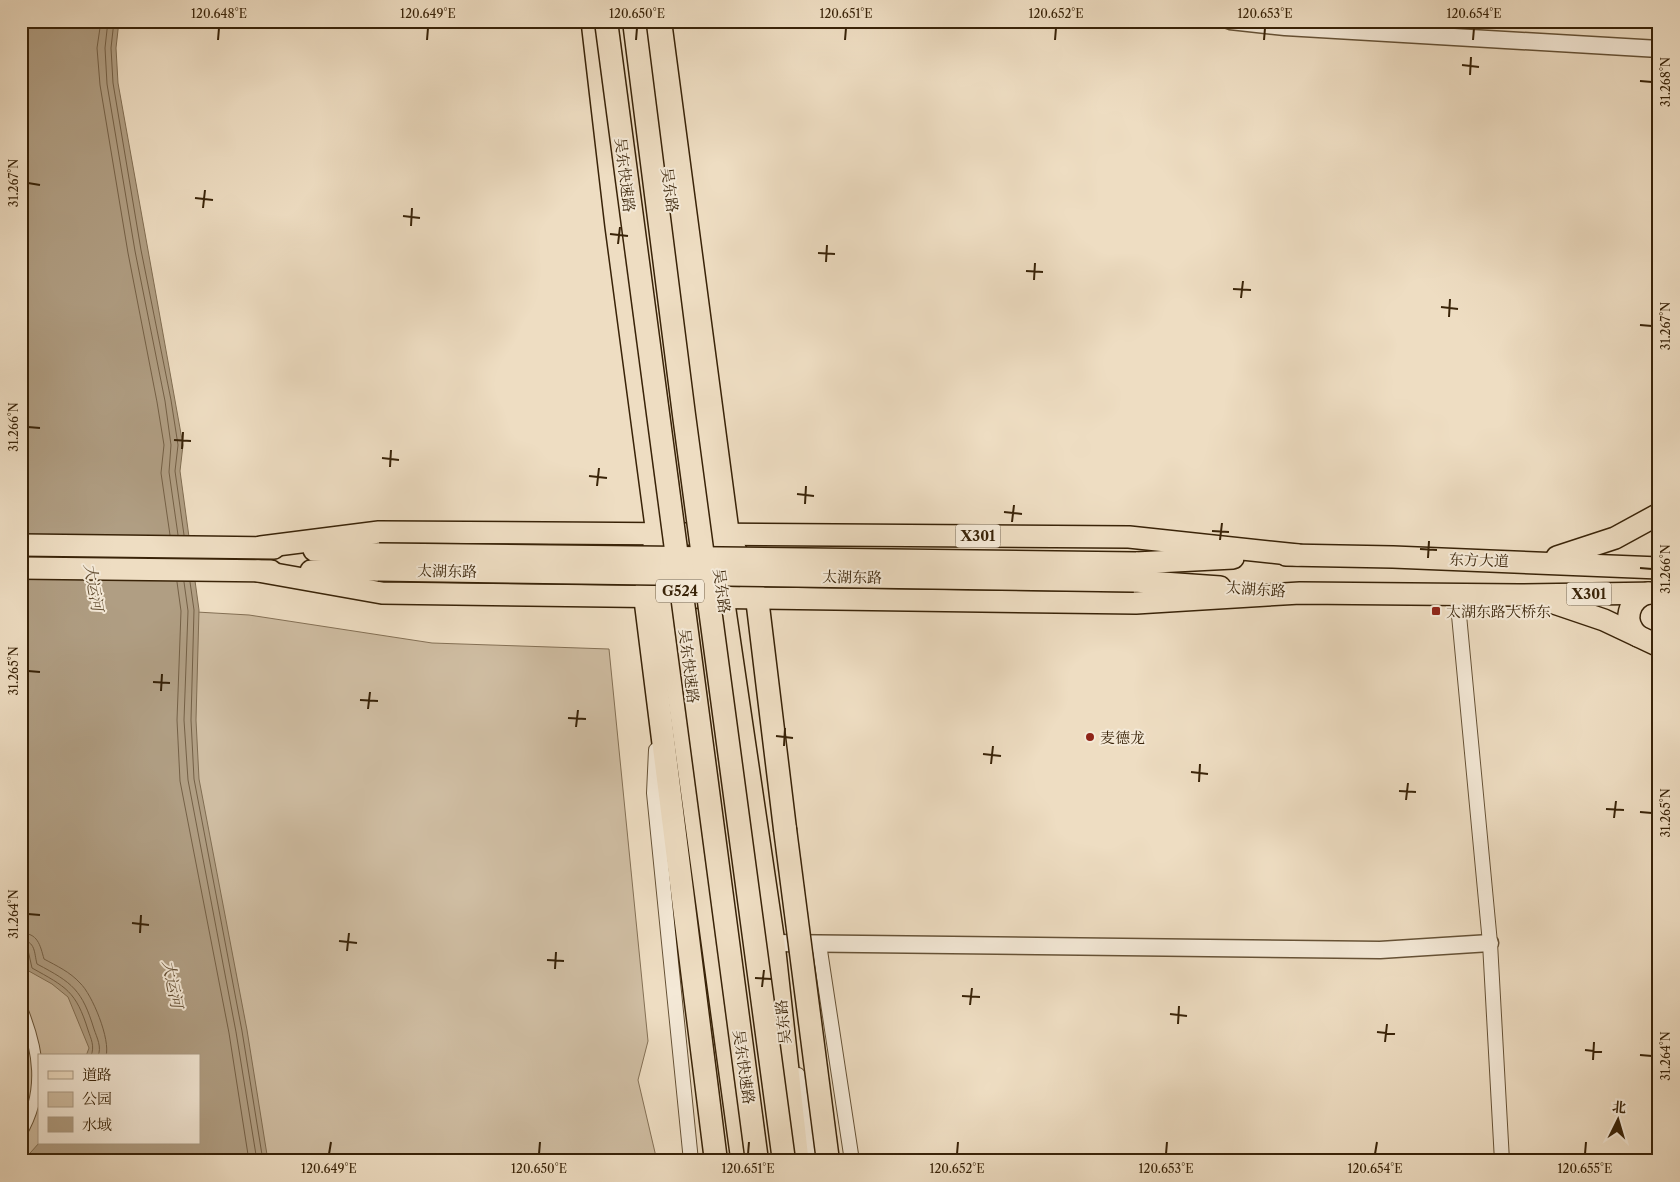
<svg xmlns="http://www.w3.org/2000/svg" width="1680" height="1182" font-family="'Libre Caslon Text','Noto Serif SC',serif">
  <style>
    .green { fill: #cfbda2; stroke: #847055; fill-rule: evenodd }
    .water { fill: #b09e83; stroke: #806d52 }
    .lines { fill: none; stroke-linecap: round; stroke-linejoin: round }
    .shore { stroke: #746046; stroke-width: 1 }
    .pedestrian-casing { stroke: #665236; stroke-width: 12 }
    .minor-casing { stroke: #665236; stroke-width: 16 }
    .tertiary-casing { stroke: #665236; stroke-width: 19 }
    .primary-casing { stroke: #392308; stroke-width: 24 }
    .trunk-casing { stroke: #392308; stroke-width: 25 }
    .pedestrian { stroke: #f4e9d7; stroke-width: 10 }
    .minor { stroke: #f4e9d7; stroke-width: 14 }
    .tertiary { stroke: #f4e9d7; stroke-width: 16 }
    .primary { stroke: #eeddc2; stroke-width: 21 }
    .trunk { stroke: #eeddc2; stroke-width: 22 }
    .primary-bridge-casing { stroke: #392308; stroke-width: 24; stroke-linecap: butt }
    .trunk-bridge-casing { stroke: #392308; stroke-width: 25; stroke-linecap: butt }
    .primary-bridge { stroke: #eeddc2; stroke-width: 21 }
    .trunk-bridge { stroke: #eeddc2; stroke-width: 22 }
    .ticks { fill: none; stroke: #392308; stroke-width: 2 }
    .poi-dot { fill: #8f2418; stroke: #f4e9d7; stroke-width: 2 }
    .labels { text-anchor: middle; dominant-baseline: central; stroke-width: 4; stroke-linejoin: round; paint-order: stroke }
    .shield { fill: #f4e9d7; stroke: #715e46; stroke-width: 1 }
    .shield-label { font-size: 14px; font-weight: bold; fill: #392308 }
    .street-label { font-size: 15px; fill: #392308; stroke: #f4e9d7 }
    .poi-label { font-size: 15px; fill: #392308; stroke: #f4e9d7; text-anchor: start }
    .water-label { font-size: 16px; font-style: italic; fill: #634e33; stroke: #f4e9d7 }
    .neatline { fill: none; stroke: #392308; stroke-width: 2 }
    .ticks-label { font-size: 12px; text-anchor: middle; fill: #392308 }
  </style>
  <rect width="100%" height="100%" fill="#eeddc2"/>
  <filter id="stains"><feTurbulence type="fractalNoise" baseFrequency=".004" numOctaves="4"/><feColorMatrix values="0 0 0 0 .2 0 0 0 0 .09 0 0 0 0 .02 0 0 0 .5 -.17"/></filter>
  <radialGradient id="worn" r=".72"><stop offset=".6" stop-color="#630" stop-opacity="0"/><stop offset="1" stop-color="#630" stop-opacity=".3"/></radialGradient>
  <path class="green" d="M21,602L249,615L432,643L609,649L648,1041L638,1080L657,1161H21ZM39,1056H199V1143H39Z"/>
  <path class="water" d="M21,21H119L116,48L118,83L183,445L180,471L199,610L196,720L199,779L247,1030L268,1161H23L39,1143H199V1056H86L89,1048L68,997L52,984L27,970L21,933V728L23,710L21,697Z"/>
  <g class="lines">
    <g class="shore">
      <path d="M101,21L97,48L100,85L128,253L157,402L164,445L161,473L170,535"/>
      <path d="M108,21L105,48L107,84L135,251L165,401L171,445L169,472L178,535"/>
      <path d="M114,21L111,48L113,83L141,250L171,400L178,445L175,471L184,535"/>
      <path d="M177,582L181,611L177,720L180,781L229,1033L249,1161"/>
      <path d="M184,582L188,611L184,720L188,780L236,1032L257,1161"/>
      <path d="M190,582L194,610L191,720L194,779L242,1031L263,1161"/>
      <path d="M21,933C38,933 40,945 44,959C57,966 70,972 80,983C92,994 111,1040 106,1056"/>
      <path d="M21,940C36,941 34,953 37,964C73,983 82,990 94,1029C97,1038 102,1047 98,1056"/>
      <path d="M21,946L28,950L32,968C66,987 76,991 88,1030C91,1039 95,1046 91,1056"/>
    </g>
    <g class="pedestrian-casing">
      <path id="pedestrian" d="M21,1006C39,1050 46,1091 21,1134"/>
    </g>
    <g class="minor-casing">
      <g id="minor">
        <path d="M1457,594L1490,943L1502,1161"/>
        <path d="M656,750L654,793L691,1161"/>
        <path d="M819,944L852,1161"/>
        <path d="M798,1075L813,1161"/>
      </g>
    </g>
    <g class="tertiary-casing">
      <g id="tertiary">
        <path d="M1230,21L1285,27L1659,49"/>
        <path d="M774,943L1380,950L1490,943"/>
      </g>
    </g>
    <g class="primary-casing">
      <g id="primary">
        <path d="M592,21L616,226L659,549"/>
        <path d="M647,21L712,522L774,943L798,1161"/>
        <path d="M21,545L274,548"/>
        <path d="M261,547L379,532L1129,537L1298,555"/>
        <path d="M314,550L379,554"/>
        <path d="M1286,555L1393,557L1659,568"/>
        <path d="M1557,557L1615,538L1659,514"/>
        <path d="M1136,563L1233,558"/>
        <path d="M21,568L271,571"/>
        <path d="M258,571L382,593L1136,603L1300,593L1519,595L1659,593"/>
        <path d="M311,571L378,570"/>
        <path d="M1134,581L1220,587"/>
        <path d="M663,582L742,1161"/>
        <path d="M1548,601L1604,620L1659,646"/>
        <path d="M1638,636C1622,622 1628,599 1648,593"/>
      </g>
    </g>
    <g class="trunk-casing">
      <g id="trunk">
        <path d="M660,21L728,535L757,598L785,829"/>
        <path d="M657,533L645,596L716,1161"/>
      </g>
    </g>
    <use href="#pedestrian" class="pedestrian"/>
    <use href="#minor" class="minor"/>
    <use href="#tertiary" class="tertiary"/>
    <use href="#primary" class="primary"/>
    <use href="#trunk" class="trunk"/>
    <g class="primary-bridge-casing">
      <g id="primary-bridge">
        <path d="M379,554L1136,563"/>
        <path d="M378,570L1134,581"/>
      </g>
    </g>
    <g class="trunk-bridge-casing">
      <g id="trunk-bridge">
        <path d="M606,21L757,1161"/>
        <path d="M634,21L684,415L784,1161"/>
        <path d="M785,829L828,1161"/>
      </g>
    </g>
    <use href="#primary-bridge" class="primary-bridge"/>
    <use href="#trunk-bridge" class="trunk-bridge"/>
  </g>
  <path class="ticks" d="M218,40L219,28M427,40L428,28M636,40L637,28M845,40L846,28M1055,40L1056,28M1264,40L1265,28M1473,40L1474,28M1462,65L1479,67M1470,75L1471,57M1640,81L1652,82M28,183L40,185M195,198L213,200M203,208L205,190M403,216L420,218M411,226L412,208M610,234L628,236M618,244L620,227M818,253L835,254M826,262L827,245M1026,271L1043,272M1034,280L1035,263M1233,289L1251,290M1241,298L1243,281M1441,307L1458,309M1449,317L1450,299M1640,325L1652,326M28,427L40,428M174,440L191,441M182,449L183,432M382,458L399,460M390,467L391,450M589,476L607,478M597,486L599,468M797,494L814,496M805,504L806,486M1004,512L1022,514M1012,522L1014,505M1212,531L1229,532M1220,540L1222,523M1420,549L1437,550M1428,558L1429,541M1640,568L1652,569M28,671L40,672M153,682L170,683M161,691L162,674M360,700L378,701M368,709L370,692M568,718L586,719M576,727L578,710M776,736L793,738M784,746L785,728M983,754L1001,756M991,764L993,746M1191,772L1208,774M1199,782L1200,764M1399,791L1416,792M1406,800L1408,783M1606,809L1624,810M1640,812L1652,813M1614,818L1616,801M28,914L40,915M132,923L149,925M140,933L141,915M339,941L357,943M347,951L349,933M547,960L564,961M555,969L556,952M755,978L772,979M762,987L764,970M962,996L980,997M970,1005L972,988M1170,1014L1187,1016M1178,1024L1179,1006M1377,1032L1395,1034M1385,1042L1387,1024M1585,1050L1602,1052M1640,1055L1652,1056M1593,1060L1594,1042M329,1154L331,1142M539,1154L540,1142M748,1154L749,1142M957,1154L958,1142M1166,1154L1167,1142M1375,1154L1377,1142M1585,1154L1586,1142"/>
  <g class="poi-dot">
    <rect x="1431" y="606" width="10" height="10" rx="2.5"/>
    <circle cx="1090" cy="737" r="5"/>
  </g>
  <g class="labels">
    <g class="shield">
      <rect x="955.5" y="524.5" width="45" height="23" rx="4"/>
      <rect x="656" y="579.5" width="48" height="23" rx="4"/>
      <rect x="1566.5" y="582.5" width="45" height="23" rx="4"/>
    </g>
    <g class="shield-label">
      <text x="978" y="536">X301</text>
      <text x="680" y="591">G524</text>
      <text x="1589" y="594">X301</text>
    </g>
    <g class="street-label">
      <text transform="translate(625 175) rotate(83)">吴东快速路</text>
      <text transform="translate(670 190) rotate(82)">吴东路</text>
      <text transform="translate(1479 560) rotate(2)">东方大道</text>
      <text transform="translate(447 571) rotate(1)">太湖东路</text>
      <text transform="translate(852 577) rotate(1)">太湖东路</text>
      <text transform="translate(1256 589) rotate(4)">太湖东路</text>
      <text transform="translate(722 591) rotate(82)">吴东路</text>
      <text transform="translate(689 666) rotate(83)">吴东快速路</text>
      <text transform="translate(783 1022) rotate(-96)">吴东路</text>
      <text transform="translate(744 1067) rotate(82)">吴东快速路</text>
    </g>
    <g class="poi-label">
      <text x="1446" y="611">太湖东路大桥东</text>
      <text x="1100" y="737">麦德龙</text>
    </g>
    <g class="water-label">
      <text transform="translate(94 587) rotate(80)">大运河</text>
      <text transform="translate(173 984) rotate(79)">大运河</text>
    </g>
  </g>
  <rect width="1680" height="1182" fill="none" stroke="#eeddc2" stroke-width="55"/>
  <rect x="38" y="1054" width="162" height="90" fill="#f4e9d7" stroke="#a99a84"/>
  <rect x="48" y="1071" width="25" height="8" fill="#eeddc2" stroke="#a99a84"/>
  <text x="82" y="1080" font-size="15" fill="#392308">道路</text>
  <rect x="48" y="1092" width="25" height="15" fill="#cfbda2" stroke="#a99a84"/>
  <text x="82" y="1104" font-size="15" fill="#392308">公园</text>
  <rect x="48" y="1117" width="25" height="15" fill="#b09e83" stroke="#a99a84"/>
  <text x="82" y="1130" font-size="15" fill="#392308">水域</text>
  <g transform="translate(1618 1120) rotate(5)" stroke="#f4e9d7" stroke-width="4" paint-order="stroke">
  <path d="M0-4L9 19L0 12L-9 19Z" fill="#392308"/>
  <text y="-8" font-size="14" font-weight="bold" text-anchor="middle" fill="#392308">北</text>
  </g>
  <rect x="28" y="28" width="1624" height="1126" class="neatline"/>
  <g class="ticks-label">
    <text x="219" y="18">120.648°E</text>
    <text x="428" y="18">120.649°E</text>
    <text x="637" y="18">120.650°E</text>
    <text x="846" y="18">120.651°E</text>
    <text x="1056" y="18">120.652°E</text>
    <text x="1265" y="18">120.653°E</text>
    <text x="1474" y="18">120.654°E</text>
    <text transform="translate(1666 82) rotate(-90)" y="4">31.268°N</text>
    <text transform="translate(14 183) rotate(-90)" y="4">31.267°N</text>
    <text transform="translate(1666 326) rotate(-90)" y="4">31.267°N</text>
    <text transform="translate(14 427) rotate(-90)" y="4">31.266°N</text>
    <text transform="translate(1666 569) rotate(-90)" y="4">31.266°N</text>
    <text transform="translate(14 671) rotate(-90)" y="4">31.265°N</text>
    <text transform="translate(1666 813) rotate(-90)" y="4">31.265°N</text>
    <text transform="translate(14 914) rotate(-90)" y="4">31.264°N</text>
    <text transform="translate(1666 1056) rotate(-90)" y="4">31.264°N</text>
    <text x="329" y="1173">120.649°E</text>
    <text x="539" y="1173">120.650°E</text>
    <text x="748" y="1173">120.651°E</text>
    <text x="957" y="1173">120.652°E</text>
    <text x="1166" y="1173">120.653°E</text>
    <text x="1375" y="1173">120.654°E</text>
    <text x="1585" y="1173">120.655°E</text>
  </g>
  <rect width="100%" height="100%" filter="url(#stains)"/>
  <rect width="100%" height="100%" fill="url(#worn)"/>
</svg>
